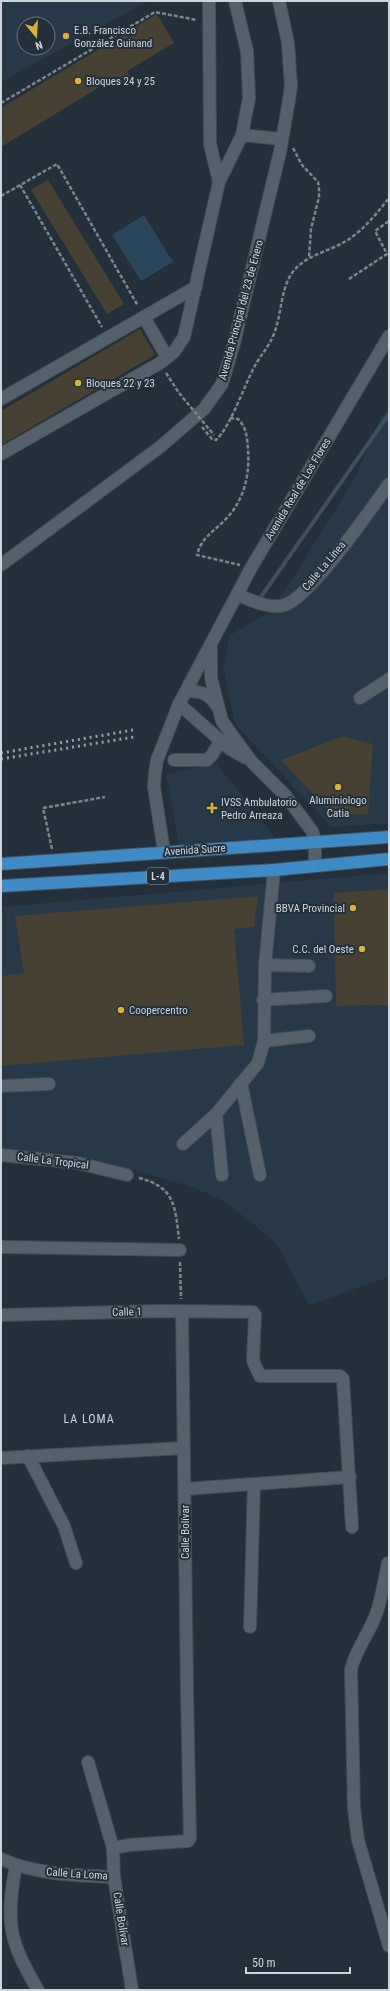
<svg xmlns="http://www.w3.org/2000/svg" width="390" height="1991" font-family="'Roboto Condensed',sans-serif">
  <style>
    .built { fill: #273848; fill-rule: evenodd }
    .green { fill: #2a455c }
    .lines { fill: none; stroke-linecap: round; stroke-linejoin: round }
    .stream { stroke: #3e4f61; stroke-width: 4 }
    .building { fill: #464132 }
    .minor-casing { stroke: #424c55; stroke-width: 14 }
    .major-casing { stroke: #424c55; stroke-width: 14 }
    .path { stroke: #7c868f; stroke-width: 2.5; stroke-dasharray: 4 2; stroke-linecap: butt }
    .minor { stroke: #54616d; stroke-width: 12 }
    .major { stroke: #3e8ac4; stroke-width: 12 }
    .rail { stroke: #98a1a9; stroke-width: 3; stroke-dasharray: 2 4; stroke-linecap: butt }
    .path-bridge { stroke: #7c868f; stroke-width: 2.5; stroke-dasharray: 4 2; stroke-linecap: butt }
    .poi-dot { fill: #dab333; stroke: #232f3a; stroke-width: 1.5 }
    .labels { text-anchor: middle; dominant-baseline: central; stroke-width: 4; stroke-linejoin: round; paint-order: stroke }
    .shield { fill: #232f3a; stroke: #9aa3ab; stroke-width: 1 }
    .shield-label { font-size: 10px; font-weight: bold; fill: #cdd5dc }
    .poi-label { font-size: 11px; fill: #cdd5dc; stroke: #232f3a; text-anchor: start }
    .street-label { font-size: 11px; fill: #cdd5dc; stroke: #232f3a }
    .neighbourhood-label { font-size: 12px; letter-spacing: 1px; fill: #c8d7e5; stroke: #232f3a }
  </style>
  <rect width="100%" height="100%" fill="#232f3a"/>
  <g class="built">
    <path d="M1,1H148L1,82ZM24,24H48V48H24Z"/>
    <path d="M389,406V823L331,827L235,724L223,667L230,635L268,613L293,578L356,476L381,417Z"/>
    <path d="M216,763L279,843L180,849L166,774Z"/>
    <path d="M389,873V1277L309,1305L278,1246L254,1224L223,1201L195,1188L113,1164L74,1155L1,1149V907Z"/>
  </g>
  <path class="green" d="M144,215L173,262L141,281L112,235Z"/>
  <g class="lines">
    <path class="stream" d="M258,601L389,414"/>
  </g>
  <g class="building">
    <path d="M157,14L174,43L127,71L131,78L121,84L116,77L1,147V108Z"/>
    <path d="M48,180L124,304L107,314L31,190Z"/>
    <path d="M140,329L155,355L1,445V411Z"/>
    <path d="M343,736L373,744L368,814L334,816L281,760Z"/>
    <path d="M389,889V1005L336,1006L334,893Z"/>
    <path d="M258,896L254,927L234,929L244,1045L1,1066V976L24,973L15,916Z"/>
  </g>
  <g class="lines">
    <g class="minor-casing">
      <g id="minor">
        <path d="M209,1L210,144L219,182"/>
        <path d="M242,135L282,139"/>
        <path d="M144,317L167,357"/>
        <path d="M1,399L196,287"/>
        <path d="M1,454L160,363L174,352L184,337L219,182L242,135L249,98L247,51L235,1"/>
        <path d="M1,565L160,447L204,409L222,384L234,343L280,152L289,100L291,86L288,43L279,1"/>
        <path d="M238,595C251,600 271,610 285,605C311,596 371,509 389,484"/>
        <path d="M211,648V678L222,721L251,761L285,795L312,831L315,840V865"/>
        <path d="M186,691C200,691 209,693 216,705"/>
        <path d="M360,698L389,679"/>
        <path d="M179,704L230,749L246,758"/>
        <path d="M174,760H207L212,755L221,740"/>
        <path d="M164,852L154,787L155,773L157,760L179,704L251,568L389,336"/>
        <path d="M265,965L309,966"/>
        <path d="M263,1000L326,996"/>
        <path d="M264,1041L309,1036"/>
        <path d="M241,1083L260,1175"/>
        <path d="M1,1086L49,1084"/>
        <path d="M183,1144L216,1114"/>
        <path d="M1,1155L78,1163L127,1175"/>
        <path d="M222,1175L216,1114L258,1063L264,1041L265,965L274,870"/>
        <path d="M1,1247L180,1250"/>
        <path d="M1,1315L161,1311L253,1312L255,1315L253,1361L260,1376H340L343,1379L352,1527"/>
        <path d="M28,1456L64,1526L76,1563"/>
        <path d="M1,1458L183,1448"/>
        <path d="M185,1489L350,1477"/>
        <path d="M388,1563C384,1580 382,1600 375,1617C369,1633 354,1653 351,1670L354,1809L358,1840L389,1946"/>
        <path d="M250,1627L254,1484"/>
        <path d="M88,1762L113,1848L114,1877L132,1990"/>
        <path d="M113,1848L129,1845L188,1841L190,1838L187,1693L182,1311"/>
        <path d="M1,1859C37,1875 75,1875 114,1877"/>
        <path d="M16,1866C5,1922 9,1941 38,1990"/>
      </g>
    </g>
    <g class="major-casing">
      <g id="major">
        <path d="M1,864L389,837"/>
        <path d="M1,886L274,870L389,859"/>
      </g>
    </g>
    <g class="path">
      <path d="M1,103L155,12L197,20"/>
      <path d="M293,148L302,165L318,182L319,188V197L311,229L309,257"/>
      <path d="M20,185L102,327"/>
      <path d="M1,196L57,164L138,306"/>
      <path d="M349,279L387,254L375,231L389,221"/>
      <path d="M166,373L179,393"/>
      <path d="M230,418L238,419C247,428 247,438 248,450C250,475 244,501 225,520C213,532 201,538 197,555L240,565"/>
      <path d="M202,427L212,439L216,440C232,425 245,382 257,362C264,351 270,345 275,331C281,314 281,294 289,278C301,255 327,253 346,241C364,230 377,213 389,198"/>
      <path d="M52,849L43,808L105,797"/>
      <path d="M139,1178C175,1187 175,1206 179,1239"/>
      <path d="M180,1262L181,1299"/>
    </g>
    <use href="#minor" class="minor"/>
    <use href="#major" class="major"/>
    <g class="rail">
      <path d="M1,753L133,730"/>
      <path d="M1,759L134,737"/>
    </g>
    <path class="path-bridge" d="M179,393L214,435"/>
  </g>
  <g class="poi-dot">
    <circle cx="66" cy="36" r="4"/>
    <circle cx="78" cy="81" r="4"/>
    <circle cx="78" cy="383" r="4"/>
    <circle cx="338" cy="787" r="4"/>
    <path d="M210 802h4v4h4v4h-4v4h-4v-4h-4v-4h4z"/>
    <circle cx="353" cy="908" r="4"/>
    <circle cx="362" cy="949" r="4"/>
    <circle cx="121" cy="1010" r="4"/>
  </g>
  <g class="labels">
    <rect class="shield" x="147" y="868" width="22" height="16" rx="3"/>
    <g class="shield-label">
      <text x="158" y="876">L-4</text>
    </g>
    <g class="poi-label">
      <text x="74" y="30">E.B. Francisco<tspan x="74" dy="13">González Guinand</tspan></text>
      <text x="86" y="81">Bloques 24 y 25</text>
      <text x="86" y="383">Bloques 22 y 23</text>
      <text x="338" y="800" text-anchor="middle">Aluminiologo<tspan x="338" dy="13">Catia</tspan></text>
      <text x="221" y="802">IVSS Ambulatorio<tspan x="221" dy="13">Pedro Arreaza</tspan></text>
      <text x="345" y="908" text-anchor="end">BBVA Provincial</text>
      <text x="354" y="949" text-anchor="end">C.C. del Oeste</text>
      <text x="129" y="1010">Coopercentro</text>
    </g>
    <g class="street-label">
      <text transform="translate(241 310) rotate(-75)">Avenida Principal del 23 de Enero</text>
      <text transform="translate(298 489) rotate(-59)">Avenida Real de Los Flores</text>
      <text transform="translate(324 566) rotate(-50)">Calle La Línea</text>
      <text transform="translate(195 850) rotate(-4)">Avenida Sucre</text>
      <text transform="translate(53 1161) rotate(7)">Calle La Tropical</text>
      <text transform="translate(127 1312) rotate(-2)">Calle 1</text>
      <text transform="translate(185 1532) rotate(-90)">Calle Bolívar</text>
      <text transform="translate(77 1874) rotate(4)">Calle La Loma</text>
      <text transform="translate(121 1919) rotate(81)">Calle Bolívar</text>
    </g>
    <g class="neighbourhood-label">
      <text x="89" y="1419">LA LOMA</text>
    </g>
  </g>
  <rect width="390" height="1991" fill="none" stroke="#cdd5dc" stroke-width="4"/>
  <g transform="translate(36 36) rotate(162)"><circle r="19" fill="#232f3a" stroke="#67717b"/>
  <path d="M0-3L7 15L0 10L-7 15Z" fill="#dab333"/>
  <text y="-6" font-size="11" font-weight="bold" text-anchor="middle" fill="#cdd5dc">N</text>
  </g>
  <path d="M246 1967v6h104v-6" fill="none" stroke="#cdd5dc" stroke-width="2"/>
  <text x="252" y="1967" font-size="12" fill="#cdd5dc" stroke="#232f3a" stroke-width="3" paint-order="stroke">50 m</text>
</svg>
